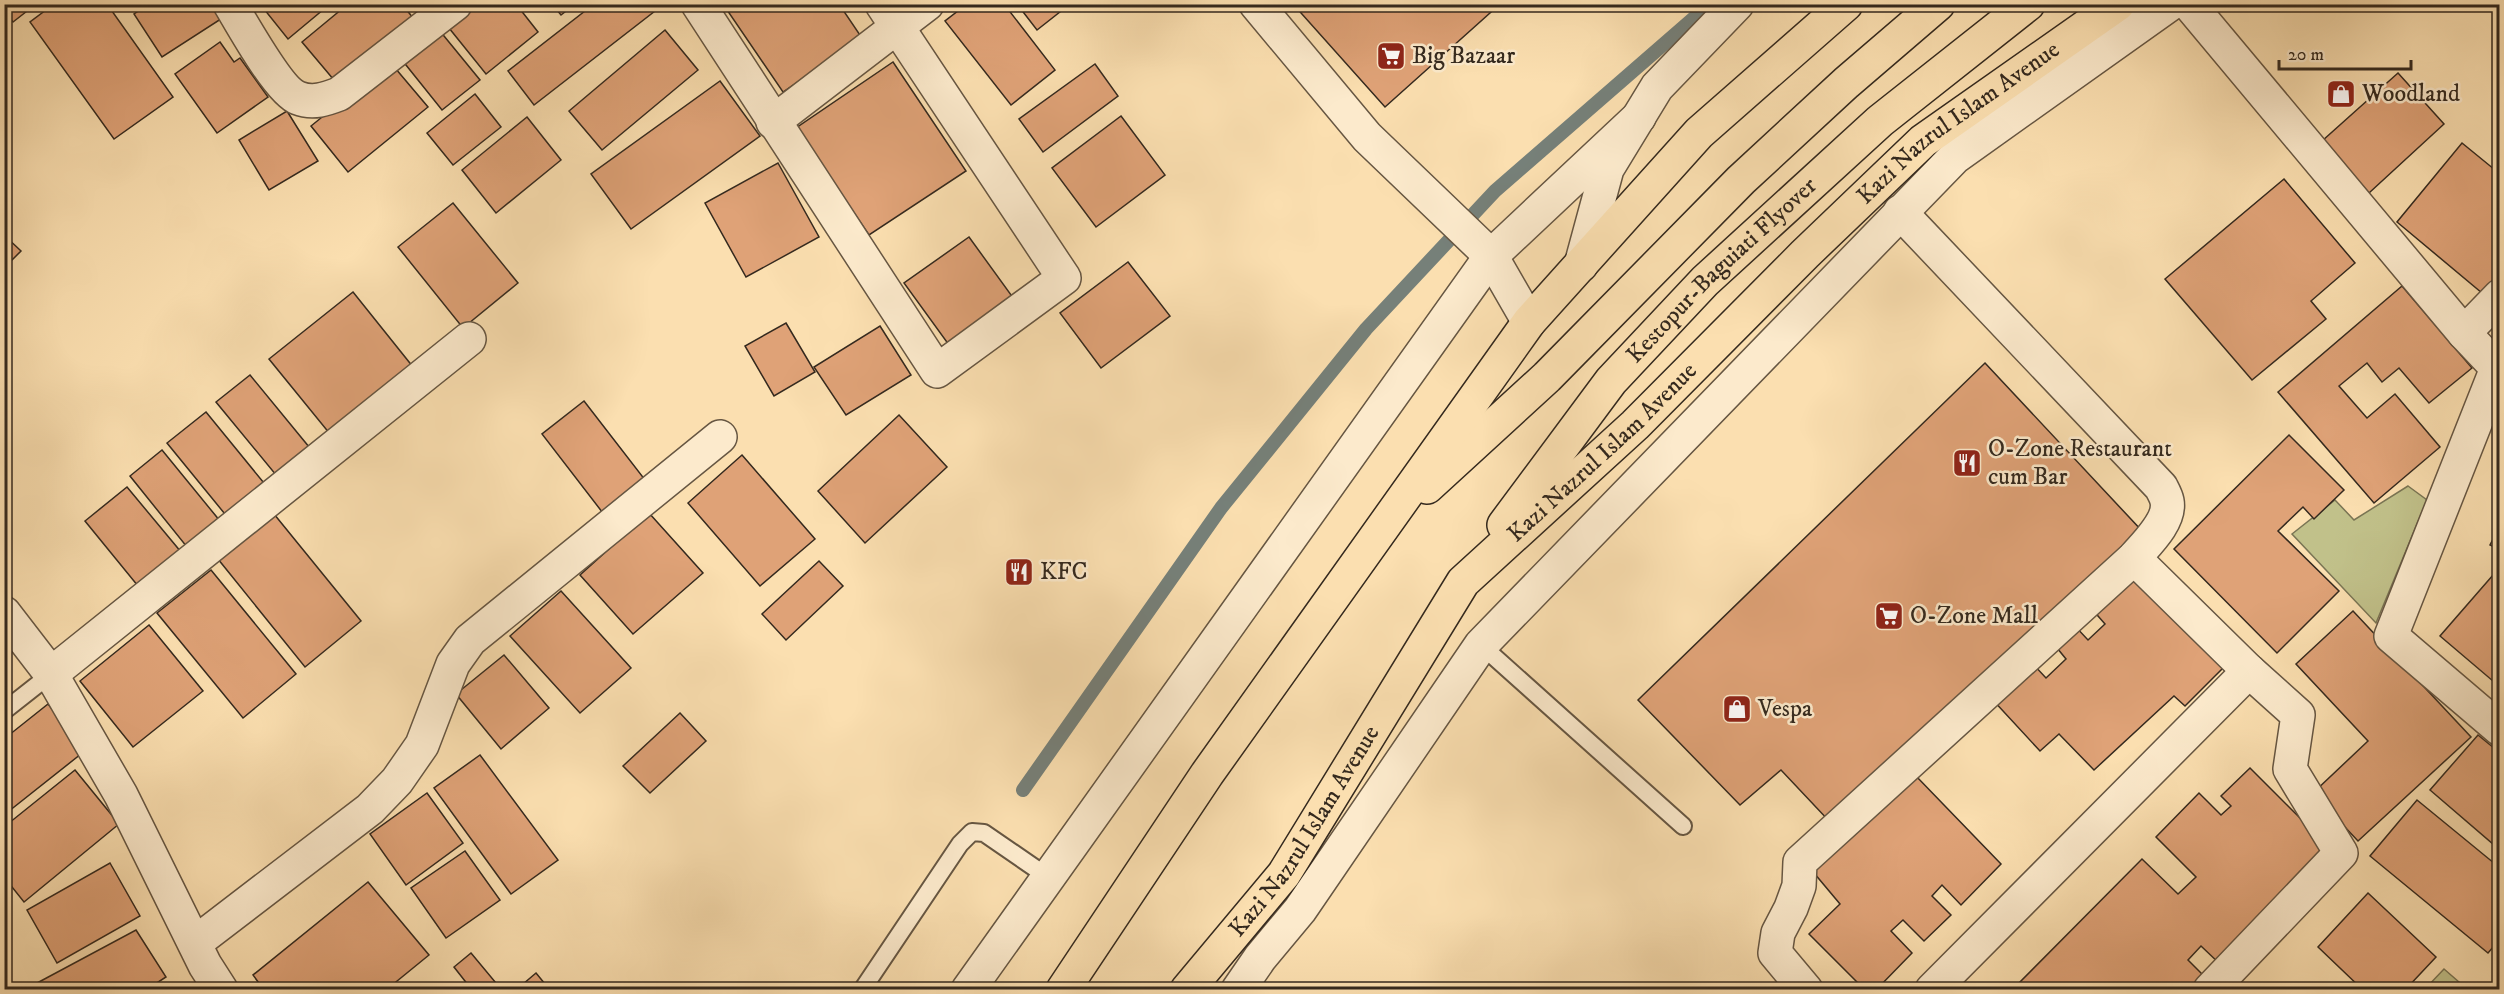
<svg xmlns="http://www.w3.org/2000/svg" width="2504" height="994" font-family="'IM FELL DW Pica',serif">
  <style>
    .green { fill: #c1c18a; stroke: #7a7554; stroke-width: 1.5 }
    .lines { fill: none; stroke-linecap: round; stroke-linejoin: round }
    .stream { stroke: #768079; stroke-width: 14 }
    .building { fill: #dfa277; stroke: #34291e; stroke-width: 1.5 }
    .service-casing { stroke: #665642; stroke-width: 20 }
    .minor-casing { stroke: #665642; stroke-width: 36 }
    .tertiary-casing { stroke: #665642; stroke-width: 36 }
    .primary-casing { stroke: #34291e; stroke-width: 36 }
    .service { stroke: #fceacc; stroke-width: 16 }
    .minor { stroke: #fceacc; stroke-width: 33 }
    .tertiary { stroke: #fceacc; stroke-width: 33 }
    .primary { stroke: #fbdfb0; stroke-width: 33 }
    .labels { text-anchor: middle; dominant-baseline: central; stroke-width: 5; stroke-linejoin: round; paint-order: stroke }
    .poi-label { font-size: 24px; fill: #34291e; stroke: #fceacc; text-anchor: start }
    .street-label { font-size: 24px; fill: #34291e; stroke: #fceacc }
  </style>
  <rect width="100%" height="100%" fill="#fbdfb0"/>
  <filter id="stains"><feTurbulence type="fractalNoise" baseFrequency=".00333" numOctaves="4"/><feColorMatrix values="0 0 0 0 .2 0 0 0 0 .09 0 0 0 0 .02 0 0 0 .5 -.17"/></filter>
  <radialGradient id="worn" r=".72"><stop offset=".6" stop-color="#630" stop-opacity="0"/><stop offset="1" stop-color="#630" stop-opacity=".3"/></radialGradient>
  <g class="green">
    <path d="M2408,486L2427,500L2376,623L2292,534L2335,500L2354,520Z"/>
    <path d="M2444,969L2467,989H2425Z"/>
  </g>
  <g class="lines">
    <path class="stream" d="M1023,790L1221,508L1366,329L1495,191L1710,4"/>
  </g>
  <g class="building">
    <path d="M4,4H36L13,22L4,11Z"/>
    <path d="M54,4H107L173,97L114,139L30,22Z"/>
    <path d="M149,4H215L224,17L162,57L134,14Z"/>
    <path d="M260,4H330L288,39Z"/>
    <path d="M348,4H402L417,23L339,86L302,42Z"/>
    <path d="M468,4H516L538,32L486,74L445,23Z"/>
    <path d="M552,4H575L561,15Z"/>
    <path d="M594,4H664L534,105L508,71Z"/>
    <path d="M723,4H839L862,38L783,92Z"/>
    <path d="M967,4H1004L1055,70L1011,105L945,21Z"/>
    <path d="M1017,4H1070L1037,30Z"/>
    <path d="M1293,4H1500L1385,107Z"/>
    <path d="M435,25L480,80L442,110L398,55Z"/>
    <path d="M665,30L698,70L602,150L569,111Z"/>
    <path d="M220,42L234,62L240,58L268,97L217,133L175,74Z"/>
    <path d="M390,62L428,107L348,172L311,126Z"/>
    <path d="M893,62L966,171L869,235L796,128Z"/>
    <path d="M1095,64L1118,96L1043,152L1019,119Z"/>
    <path d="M2398,73L2444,124L2369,193L2322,141Z"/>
    <path d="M720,81L760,136L631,229L591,174Z"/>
    <path d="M475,94L501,127L453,165L427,133Z"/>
    <path d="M287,111L318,161L269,190L239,140Z"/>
    <path d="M1121,116L1165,175L1096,227L1052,168Z"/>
    <path d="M527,117L561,160L496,213L462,170Z"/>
    <path d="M2462,143L2500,174V285L2488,298L2397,222Z"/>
    <path d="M778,163L819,237L746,277L705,203Z"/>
    <path d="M2284,179L2355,263L2311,301L2326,319L2252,380L2165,279Z"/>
    <path d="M453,203L518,283L463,328L398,247Z"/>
    <path d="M4,235L21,251L4,268Z"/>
    <path d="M969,237L1014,299L949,345L904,283Z"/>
    <path d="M1128,262L1170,316L1101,368L1060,313Z"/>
    <path d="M2402,286L2472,368L2429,403L2399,368L2382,382L2367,363L2339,386L2367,418L2395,394L2440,447L2374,503L2278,392Z"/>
    <path d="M353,292L413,367L330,434L269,359Z"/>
    <path d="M786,323L815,372L774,396L745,346Z"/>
    <path d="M880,326L911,375L846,415L814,367Z"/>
    <path d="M1985,363L2143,532L1830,822L1781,770L1740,805L1638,700Z"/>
    <path d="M250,375L314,453L281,481L216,402Z"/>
    <path d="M584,401L649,485L606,517L542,434Z"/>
    <path d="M206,412L268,488L229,519L167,443Z"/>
    <path d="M899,415L947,467L865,543L818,491Z"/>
    <path d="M2289,435L2344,490L2314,519L2303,507L2278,531L2339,591L2277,653L2174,549Z"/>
    <path d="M162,450L220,521L187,547L130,476Z"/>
    <path d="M742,455L815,539L760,586L688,503Z"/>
    <path d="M127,487L181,552L138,586L85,521Z"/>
    <path d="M649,513L703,573L633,634L580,575Z"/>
    <path d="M274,514L361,621L305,667L218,559Z"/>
    <path d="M2500,526V550L2490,545Z"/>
    <path d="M819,561L843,586L786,640L762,614Z"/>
    <path d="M2136,567L2226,665L2185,706L2174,696L2094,770L2059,734L2040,751L1992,699L2032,663L2046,678L2066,659L2053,643L2074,625L2088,640L2105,624L2091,608Z"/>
    <path d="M2500,567V687L2440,636Z"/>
    <path d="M211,570L296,674L243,718L157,613Z"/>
    <path d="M561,591L631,668L580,713L510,636Z"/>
    <path d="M2353,611L2471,737L2358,841L2313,793L2368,741L2296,664Z"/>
    <path d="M149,625L203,691L133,747L80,681Z"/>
    <path d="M504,655L549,708L501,749L456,694Z"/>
    <path d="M48,704L86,750L4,815V739Z"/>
    <path d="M680,713L706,741L650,793L623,766Z"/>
    <path d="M2478,735L2500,753V850L2430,790Z"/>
    <path d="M480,755L558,860L511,894L434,788Z"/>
    <path d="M2250,768L2334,852L2221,965L2201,946L2188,960L2207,979L2197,990H2012L2142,859L2178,894L2196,877L2156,837L2199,793L2221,815L2231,806L2221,796Z"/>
    <path d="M75,770L119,824L24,902L4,877V827Z"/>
    <path d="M1915,775L2001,864L1961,905L1942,885L1932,896L1951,915L1924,941L1903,920L1891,931L1912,953L1876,990H1865L1809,934L1840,904L1809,867Z"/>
    <path d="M427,793L463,843L406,885L370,834Z"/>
    <path d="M2417,800L2500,868V939L2488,953L2370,856Z"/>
    <path d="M465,851L500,900L446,938L411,888Z"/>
    <path d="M110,863L140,916L57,963L27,910Z"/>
    <path d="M368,882L429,955L386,990H264L253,975Z"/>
    <path d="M2368,893L2436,957L2405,990H2363L2318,947Z"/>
    <path d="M136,930L166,977L146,990H24Z"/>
    <path d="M471,953L501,989L472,990L454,967Z"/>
    <path d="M536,973L550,990H516Z"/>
  </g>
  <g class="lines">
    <g class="service-casing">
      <g id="service">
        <path d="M1481,645L1683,826"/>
        <path d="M4,711L51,674"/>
        <path d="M862,990L960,844L972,832L984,833L1048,877"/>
      </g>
    </g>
    <g class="minor-casing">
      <g id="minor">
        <path d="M230,4C242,24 279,91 298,98C313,104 326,99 339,94L455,4"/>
        <path d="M698,4L937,371L1064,278L882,4"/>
        <path d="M1256,4L1367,137L1491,256L1529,322"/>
        <path d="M2189,4L2464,333L2497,368L2391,636L2500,729"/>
        <path d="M773,122L927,4"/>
        <path d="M2464,333L2500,296"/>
        <path d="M2134,558L2249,671L2298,715L2290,769L2341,853L2210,990"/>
        <path d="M4,613L51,674L121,795L205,965L221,990"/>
        <path d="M51,674L469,339"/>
        <path d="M195,943L370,809L397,781L422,745L453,664L470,640L720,437"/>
        <path d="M1806,990L1775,953L1778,933L1791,908L1799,886L1800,862L2134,558C2146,544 2171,521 2167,501C2166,496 2163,491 2161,487L1900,212"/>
        <path d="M1932,990L2249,671"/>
      </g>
    </g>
    <g class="tertiary-casing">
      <g id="tertiary">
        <path d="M1581,265L1607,169L1657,87L1737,4"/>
        <path d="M968,990L1491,256L1639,117"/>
        <path d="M1238,990L1260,958L1300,910L1481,645L1955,157L2170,4"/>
      </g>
    </g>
    <g class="primary-casing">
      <g id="primary">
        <path d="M1427,487L1547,377L1741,180L1846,83L1938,4"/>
        <path id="s1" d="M1504,525L1611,381L1705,281L1880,121L2028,4"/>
        <path d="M1063,990L1207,774L1529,322L1699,133L1846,4"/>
        <path id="s2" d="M1187,990L1284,874L1463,582L1635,425L1805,254L1923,141L2118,4"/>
      </g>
    </g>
    <use href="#service" class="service"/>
    <use href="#minor" class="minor"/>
    <use href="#tertiary" class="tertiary"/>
    <use href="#primary" class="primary"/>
  </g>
  <defs>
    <g id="supermarket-square" transform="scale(1.5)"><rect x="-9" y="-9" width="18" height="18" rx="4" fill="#8f2418" stroke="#fceacc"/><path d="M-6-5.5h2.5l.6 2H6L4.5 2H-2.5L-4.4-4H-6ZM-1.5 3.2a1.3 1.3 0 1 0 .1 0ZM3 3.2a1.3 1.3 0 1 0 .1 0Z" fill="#fff"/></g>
    <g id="shop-square" transform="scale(1.5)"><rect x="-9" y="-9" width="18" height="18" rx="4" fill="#8f2418" stroke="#fceacc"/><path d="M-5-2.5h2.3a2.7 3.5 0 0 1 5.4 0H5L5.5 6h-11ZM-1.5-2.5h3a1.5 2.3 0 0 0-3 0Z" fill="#fff"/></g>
    <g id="restaurant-square" transform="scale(1.5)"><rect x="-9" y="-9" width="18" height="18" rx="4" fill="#8f2418" stroke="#fceacc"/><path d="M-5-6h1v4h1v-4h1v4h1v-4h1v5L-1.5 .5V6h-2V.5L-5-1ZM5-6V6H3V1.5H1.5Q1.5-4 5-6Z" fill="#fff"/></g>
  </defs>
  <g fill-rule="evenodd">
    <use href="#supermarket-square" x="1391" y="56"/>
    <use href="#shop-square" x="2341" y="94"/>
    <use href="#restaurant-square" x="1967" y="463"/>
    <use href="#restaurant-square" x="1019" y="572"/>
    <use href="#supermarket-square" x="1889" y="616"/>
    <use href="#shop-square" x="1737" y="709"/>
  </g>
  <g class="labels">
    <g class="poi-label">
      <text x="1412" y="56">Big Bazaar</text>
      <text x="2362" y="94">Woodland</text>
      <text x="1988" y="449">O-Zone Restaurant<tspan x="1988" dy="28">cum Bar</tspan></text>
      <text x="1040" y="572">KFC</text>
      <text x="1910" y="616">O-Zone Mall</text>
      <text x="1758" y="709">Vespa</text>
    </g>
    <g class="street-label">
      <text stroke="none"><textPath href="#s2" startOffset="1170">Kazi Nazrul Islam Avenue</textPath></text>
      <text stroke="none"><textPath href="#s1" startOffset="336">Kestopur-Baguiati Flyover</textPath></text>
      <text stroke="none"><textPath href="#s2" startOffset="684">Kazi Nazrul Islam Avenue</textPath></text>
      <text stroke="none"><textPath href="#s2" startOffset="198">Kazi Nazrul Islam Avenue</textPath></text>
    </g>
  </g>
  <rect width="2504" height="994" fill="none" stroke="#fbdfb0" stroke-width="24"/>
  <rect x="6" y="6" width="2492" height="982" fill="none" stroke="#34291e" stroke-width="3"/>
  <rect x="12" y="12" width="2480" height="970" fill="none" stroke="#34291e" stroke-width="1.5"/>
  <path d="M2279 60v9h132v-9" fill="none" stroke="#34291e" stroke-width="3"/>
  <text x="2288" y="60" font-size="18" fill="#34291e" stroke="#fceacc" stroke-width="4.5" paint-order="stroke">20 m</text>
  <rect width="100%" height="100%" filter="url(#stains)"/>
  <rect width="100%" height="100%" fill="url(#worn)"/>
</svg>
